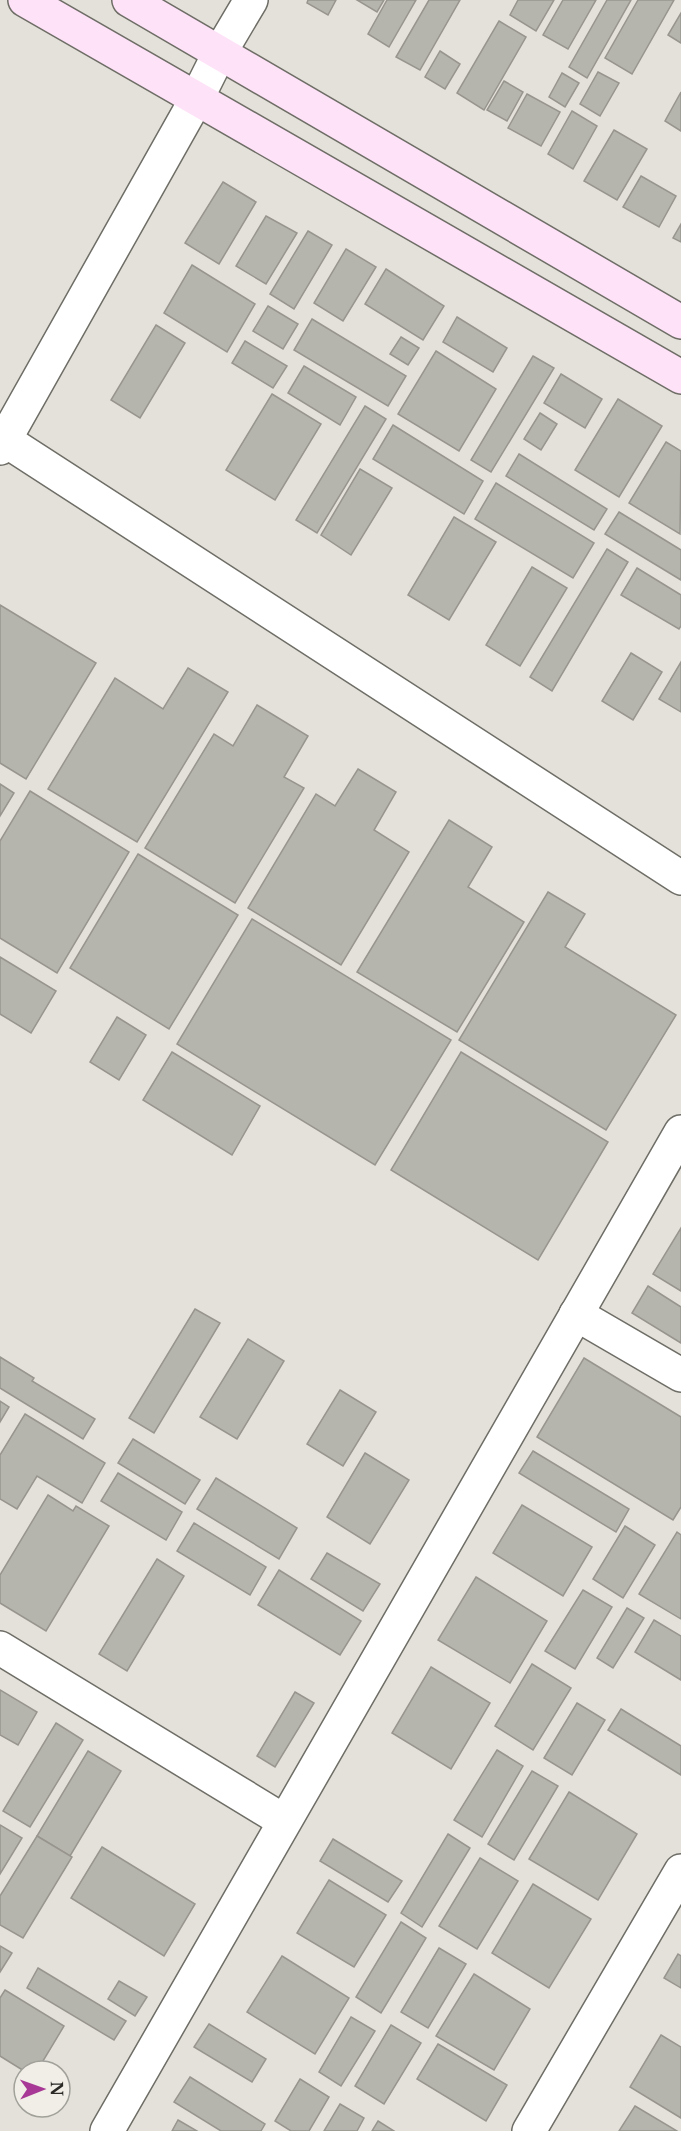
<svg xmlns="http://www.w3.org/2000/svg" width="681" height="2131" font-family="'Libre Baskerville',serif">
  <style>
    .building { fill: #b6b5ad; stroke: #97958e; stroke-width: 1.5 }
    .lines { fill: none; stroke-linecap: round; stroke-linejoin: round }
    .street-casing { stroke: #6e6d66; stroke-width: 36 }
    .secondary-casing { stroke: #6e6d66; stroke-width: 36 }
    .street { stroke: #fff; stroke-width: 33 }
    .secondary { stroke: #fee2f8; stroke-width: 33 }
  </style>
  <rect width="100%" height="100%" fill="#e3e1d9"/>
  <g class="building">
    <path d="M308,0H336L328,15L307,3Z"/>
    <path d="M357,0H384L377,12Z"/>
    <path d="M387,0H416L389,47L368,34Z"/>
    <path d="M429,0H460L420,70L396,57Z"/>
    <path d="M518,0H554L536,31L510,15Z"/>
    <path d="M563,0H596L568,49L543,35Z"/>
    <path d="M607,0H631L587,78L569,67Z"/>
    <path d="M638,0H674L632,74L605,58Z"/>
    <path d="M681,13V43L668,35Z"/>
    <path d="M499,21L526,37L484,110L457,93Z"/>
    <path d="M440,51L460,64L445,89L425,77Z"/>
    <path d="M598,72L619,83L600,116L580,104Z"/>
    <path d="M562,73L579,83L565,107L549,97Z"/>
    <path d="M504,81L523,92L507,121L487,110Z"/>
    <path d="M681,92V131L665,121Z"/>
    <path d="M527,94L560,112L541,146L508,128Z"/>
    <path d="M572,111L597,126L573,169L548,154Z"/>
    <path d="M614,130L647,149L617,200L584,181Z"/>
    <path d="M641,176L676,196L659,227L623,207Z"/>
    <path d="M223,182L256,202L219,264L185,243Z"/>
    <path d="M266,216L297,233L266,284L236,266Z"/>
    <path d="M681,224V242L673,238Z"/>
    <path d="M308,231L332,245L294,309L270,294Z"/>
    <path d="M346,249L376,267L343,321L314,303Z"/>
    <path d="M192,265L255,304L227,352L164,313Z"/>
    <path d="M386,269L444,306L423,340L365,304Z"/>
    <path d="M268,306L298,324L283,349L253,331Z"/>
    <path d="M457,317L507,348L493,372L443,342Z"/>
    <path d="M312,319L406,376L388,406L294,350Z"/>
    <path d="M156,325L185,343L140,418L111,400Z"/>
    <path d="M401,337L419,348L408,365L390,354Z"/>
    <path d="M245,341L287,366L273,388L232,363Z"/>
    <path d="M436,351L496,389L459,451L398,414Z"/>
    <path d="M533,356L554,368L491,472L471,460Z"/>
    <path d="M304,366L356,397L340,425L288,393Z"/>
    <path d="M561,374L602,399L585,428L544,403Z"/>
    <path d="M272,394L321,424L275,500L226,470Z"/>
    <path d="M618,399L662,426L619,497L575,470Z"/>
    <path d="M365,406L386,419L317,533L296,520Z"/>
    <path d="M540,413L557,424L541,450L524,439Z"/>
    <path d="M393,425L483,481L464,514L373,459Z"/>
    <path d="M666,442L681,451L680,534L629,503Z"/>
    <path d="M519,454L607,509L594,530L506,476Z"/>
    <path d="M360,469L392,488L351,555L321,535Z"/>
    <path d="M496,483L594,543L573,578L475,519Z"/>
    <path d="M619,512L681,550V580L605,534Z"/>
    <path d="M454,517L496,542L449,620L408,595Z"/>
    <path d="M607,549L628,562L552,691L530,677Z"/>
    <path d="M532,567L567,588L520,666L486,645Z"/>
    <path d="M637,568L681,595V626L679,629L621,595Z"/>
    <path d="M0,605L96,663L26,779L0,763Z"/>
    <path d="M631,653L662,672L633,720L602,701Z"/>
    <path d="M681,662V712L659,699Z"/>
    <path d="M188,668L228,692L137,842L48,789L115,678L163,709Z"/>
    <path d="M257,705L308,736L284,777L304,788L235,903L145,848L214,734L233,746Z"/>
    <path d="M358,769L396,792L374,830L409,852L341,965L248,908L316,794L335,806Z"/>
    <path d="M0,784L14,793L0,816Z"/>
    <path d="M30,791L129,852L57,973L0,938V841Z"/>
    <path d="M449,820L492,847L468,887L524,922L457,1032L357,972Z"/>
    <path d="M138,854L238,915L169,1029L70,968Z"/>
    <path d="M548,892L585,914L565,947L676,1015L606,1130L459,1040Z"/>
    <path d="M252,919L451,1040L375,1165L177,1044Z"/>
    <path d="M0,957L56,991L31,1033L0,1014Z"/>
    <path d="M117,1017L146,1035L119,1080L90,1062Z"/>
    <path d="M172,1052L260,1106L232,1155L143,1100Z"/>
    <path d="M461,1052L608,1142L538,1260L391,1170Z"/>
    <path d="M681,1228V1291L653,1274Z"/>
    <path d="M648,1286L681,1307V1343L632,1313Z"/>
    <path d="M195,1309L220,1323L154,1433L129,1418Z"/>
    <path d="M248,1339L284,1361L237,1439L200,1417Z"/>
    <path d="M0,1357L34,1378L32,1381L95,1419L83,1439L0,1388Z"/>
    <path d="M584,1358L681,1417V1507L673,1520L537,1437Z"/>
    <path d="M340,1390L376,1412L343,1466L307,1444Z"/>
    <path d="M0,1401L9,1407L0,1422Z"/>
    <path d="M25,1414L105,1463L82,1503L37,1476L17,1509L0,1499V1455Z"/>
    <path d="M133,1439L200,1480L185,1504L118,1463Z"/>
    <path d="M533,1451L629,1509L616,1532L519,1473Z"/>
    <path d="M365,1453L409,1480L370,1544L327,1517Z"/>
    <path d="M118,1473L182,1512L166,1540L101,1501Z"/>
    <path d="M216,1478L297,1528L279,1559L197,1509Z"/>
    <path d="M48,1495L73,1511L76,1506L109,1526L46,1631L0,1603V1575Z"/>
    <path d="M522,1505L592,1547L563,1596L493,1553Z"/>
    <path d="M194,1523L266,1567L250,1595L177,1551Z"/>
    <path d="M625,1526L655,1545L623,1598L593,1579Z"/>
    <path d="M677,1532L681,1535V1619L639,1594Z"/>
    <path d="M327,1553L380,1584L363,1611L311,1579Z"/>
    <path d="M157,1559L184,1576L127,1671L99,1654Z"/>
    <path d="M279,1570L361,1621L340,1655L258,1605Z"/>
    <path d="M476,1577L547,1621L510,1683L438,1640Z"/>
    <path d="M583,1590L612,1607L575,1669L545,1651Z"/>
    <path d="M627,1608L644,1618L613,1668L597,1658Z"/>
    <path d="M654,1620L681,1636V1680L635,1652Z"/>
    <path d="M532,1664L571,1688L533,1750L495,1726Z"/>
    <path d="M431,1667L490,1703L451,1769L392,1733Z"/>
    <path d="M0,1690L37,1712L18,1745L0,1735Z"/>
    <path d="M295,1692L314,1703L275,1767L257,1756Z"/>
    <path d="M577,1703L605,1720L572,1775L544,1758Z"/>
    <path d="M621,1709L681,1746V1775L608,1730Z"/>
    <path d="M56,1723L83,1740L30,1827L3,1811Z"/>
    <path d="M497,1750L523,1766L482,1837L454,1820Z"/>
    <path d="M88,1751L121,1771L70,1856L37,1836Z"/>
    <path d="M532,1771L558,1786L514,1860L488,1844Z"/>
    <path d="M569,1792L637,1834L598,1900L529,1859Z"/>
    <path d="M0,1825L22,1838L0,1874Z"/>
    <path d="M448,1834L470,1848L422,1927L401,1913Z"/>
    <path d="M37,1836L72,1857L23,1938L0,1925V1896Z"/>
    <path d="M333,1839L402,1881L388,1902L320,1861Z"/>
    <path d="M102,1847L195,1904L164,1956L71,1898Z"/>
    <path d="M480,1858L518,1881L477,1949L439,1926Z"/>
    <path d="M329,1880L386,1915L354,1967L297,1933Z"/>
    <path d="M533,1884L591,1919L549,1988L492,1953Z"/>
    <path d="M401,1922L426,1938L381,2013L356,1997Z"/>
    <path d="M0,1946L12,1953L0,1972Z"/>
    <path d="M439,1948L466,1964L428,2028L401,2012Z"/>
    <path d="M678,1954L681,1956V1988L664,1978Z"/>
    <path d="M282,1956L349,1998L315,2054L247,2012Z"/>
    <path d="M38,1968L126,2021L114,2040L27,1988Z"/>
    <path d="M474,1974L530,2009L494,2070L436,2036Z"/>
    <path d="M119,1981L147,1997L135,2016L108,1999Z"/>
    <path d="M5,1990L64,2026L37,2071H24L0,2056V1998Z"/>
    <path d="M351,2017L375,2031L341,2086L319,2072Z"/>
    <path d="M209,2024L266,2059L252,2082L194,2047Z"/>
    <path d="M391,2025L421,2043L384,2104L355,2086Z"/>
    <path d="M661,2035L681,2047V2118L630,2087Z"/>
    <path d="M438,2044L507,2085L486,2121L417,2079Z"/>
    <path d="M190,2077L265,2124L261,2131H221L174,2102Z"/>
    <path d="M300,2079L329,2097L309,2131H291L275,2121Z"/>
    <path d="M340,2104L364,2118L357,2131H324Z"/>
    <path d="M635,2106L677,2131H619Z"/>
    <path d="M178,2120L197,2131H172Z"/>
    <path d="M378,2121L394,2131H372Z"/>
  </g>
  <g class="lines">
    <g class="street-casing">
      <g id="street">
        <path d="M5,440L681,878"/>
        <path d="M0,448L197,98L219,54L251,0"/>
        <path d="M576,1314L681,1375"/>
        <path d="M0,1648L284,1821"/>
        <path d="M107,2131L681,1132"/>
        <path d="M529,2131L681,1871"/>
      </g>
    </g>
    <g class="secondary-casing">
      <g id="secondary">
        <path d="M25,0L681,377"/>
        <path d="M129,0L681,322"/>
      </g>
    </g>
    <use href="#street" class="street"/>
    <use href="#secondary" class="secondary"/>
  </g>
  <g transform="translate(42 2089) rotate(89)"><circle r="28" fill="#f0eee6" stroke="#a1a09a" stroke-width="1.5"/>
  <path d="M0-4.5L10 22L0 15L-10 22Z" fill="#a73895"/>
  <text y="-9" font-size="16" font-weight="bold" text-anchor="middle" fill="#2b2a27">N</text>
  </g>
</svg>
